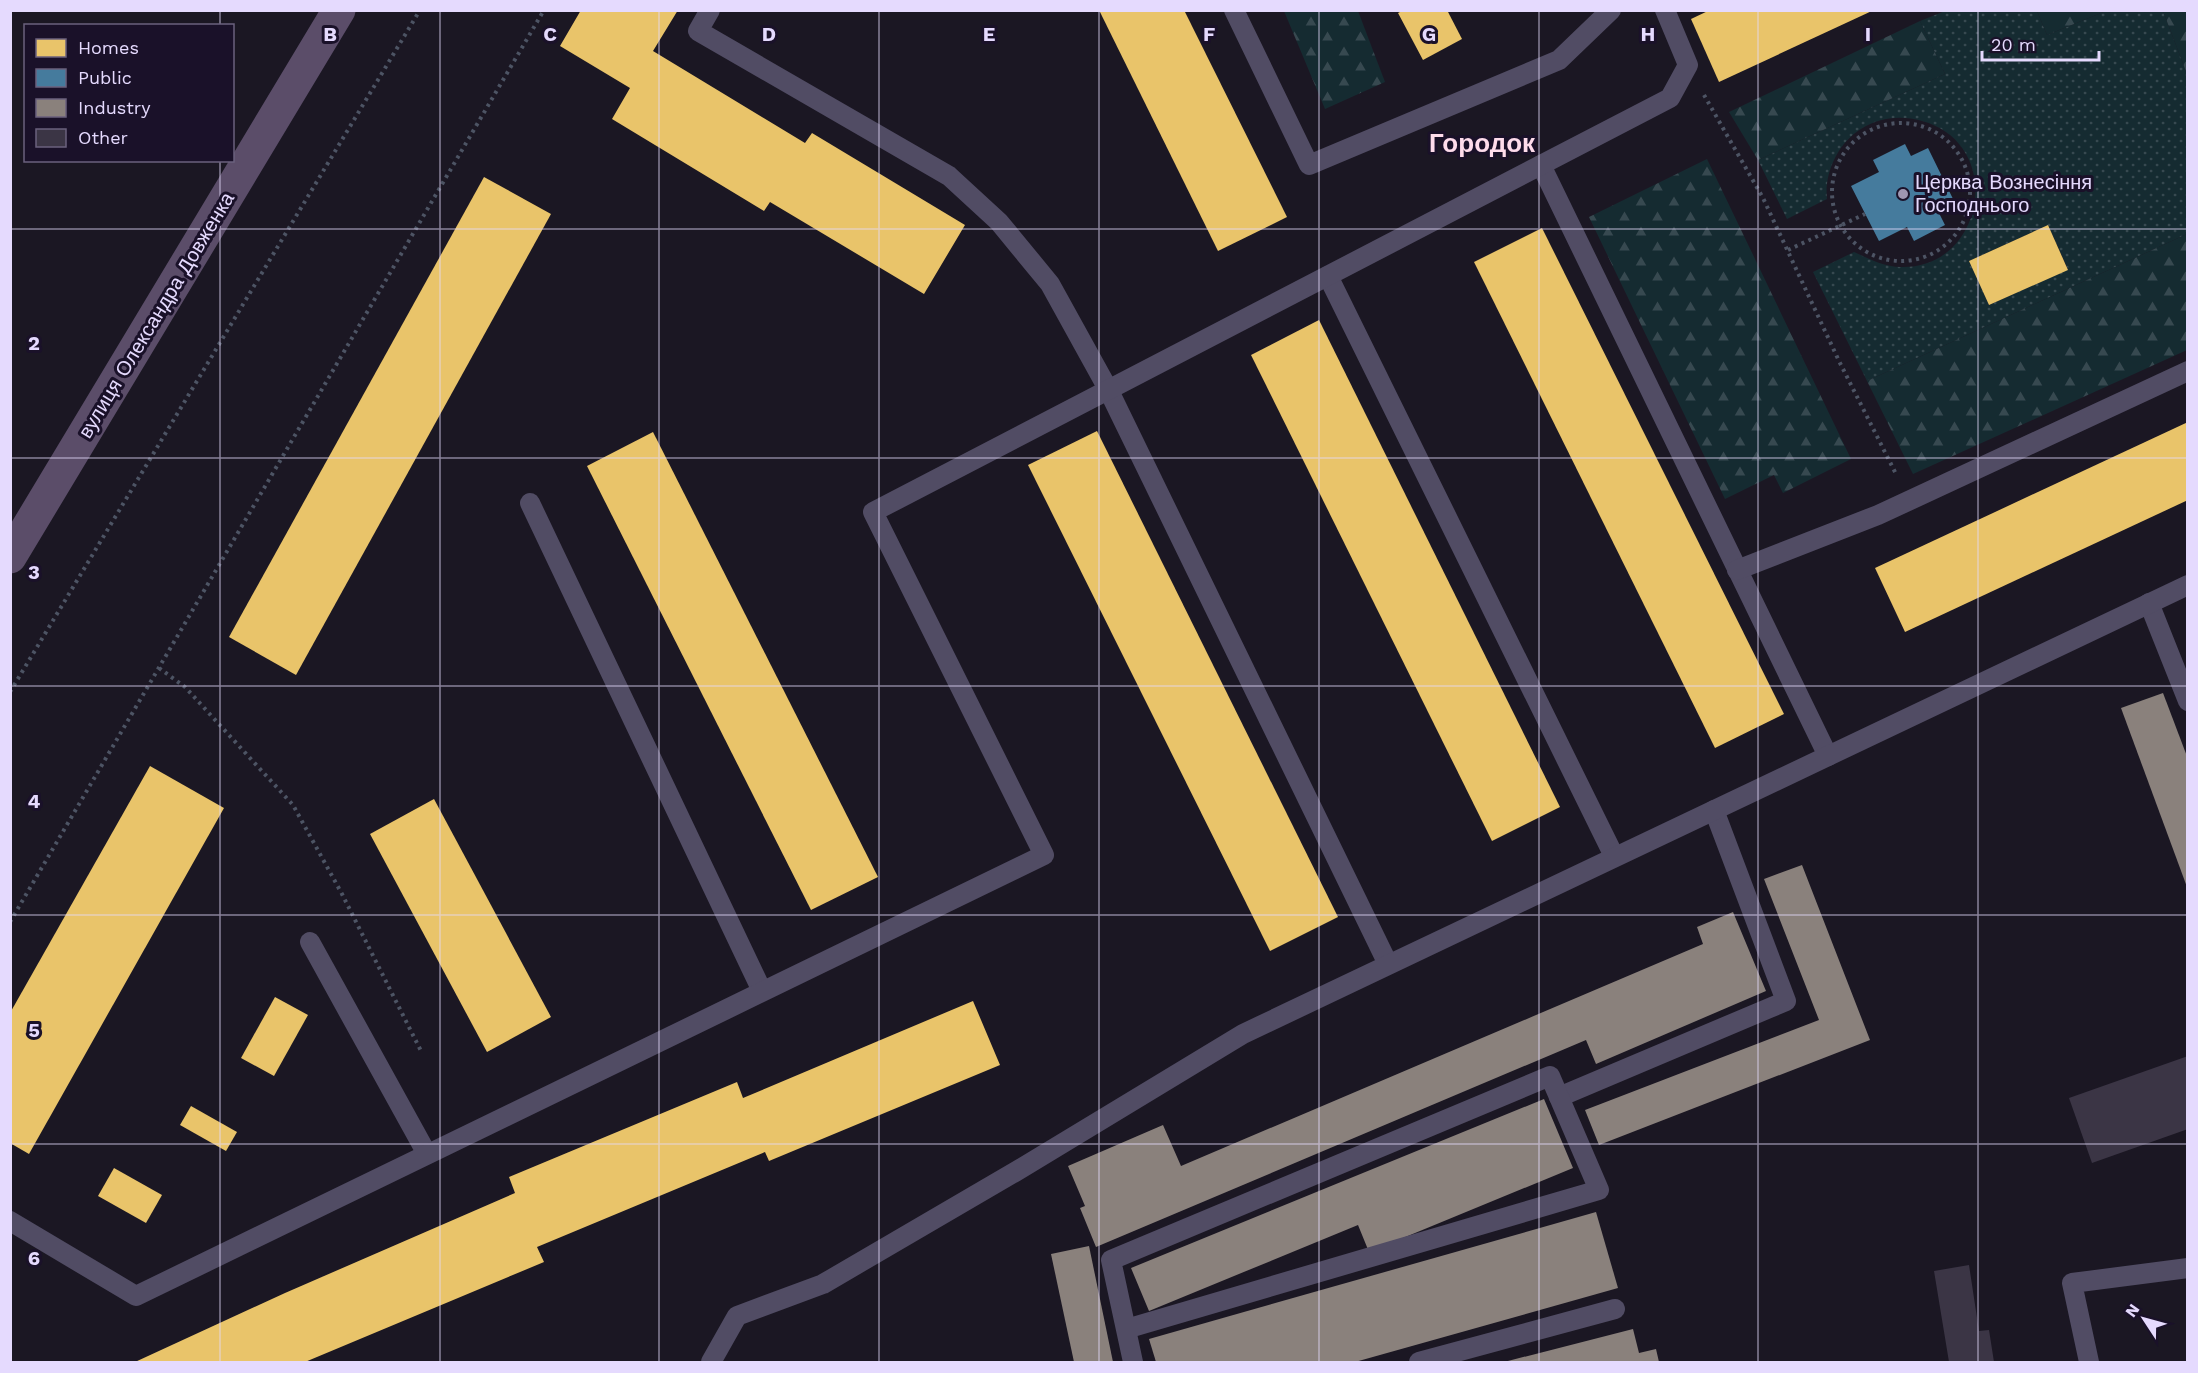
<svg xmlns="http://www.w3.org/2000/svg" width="2198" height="1373" font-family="'Work Sans',sans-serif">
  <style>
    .grass { fill: url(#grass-dots); fill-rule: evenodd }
    .forest { fill: url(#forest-firs) }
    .homes { fill: #e9c46a }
    .public { fill: #457b9d }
    .industry { fill: #8a817c }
    .building { fill: #3b3545 }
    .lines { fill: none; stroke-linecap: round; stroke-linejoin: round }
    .path { stroke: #4d5464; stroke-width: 4; stroke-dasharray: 3 4.5; stroke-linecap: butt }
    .service { stroke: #514c64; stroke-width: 20 }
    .primary { stroke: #5b4d69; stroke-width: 33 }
    .grid { fill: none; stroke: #e5dafe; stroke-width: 1.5; stroke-opacity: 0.55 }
    .poi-dot { fill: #9e96b1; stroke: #1a1129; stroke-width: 2 }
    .labels { text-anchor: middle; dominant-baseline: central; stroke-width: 6; stroke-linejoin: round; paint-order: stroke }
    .poi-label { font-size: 20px; fill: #e5dafe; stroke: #1a1129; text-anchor: start }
    .street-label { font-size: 20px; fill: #e5dafe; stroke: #1a1129 }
    .district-label { font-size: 26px; font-weight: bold; fill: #fedceb; stroke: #1a1129 }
    .grid-label { font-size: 20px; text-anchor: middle; font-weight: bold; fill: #e5dafe; stroke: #1a1129; stroke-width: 6; stroke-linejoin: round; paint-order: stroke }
  </style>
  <defs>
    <pattern id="grass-dots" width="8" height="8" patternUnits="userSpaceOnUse" patternTransform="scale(1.5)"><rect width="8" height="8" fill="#152b31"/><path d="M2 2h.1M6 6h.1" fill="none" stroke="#374950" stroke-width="1.8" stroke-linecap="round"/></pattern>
    <pattern id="forest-firs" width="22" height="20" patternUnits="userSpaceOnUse" patternTransform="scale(1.5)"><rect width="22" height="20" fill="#152b31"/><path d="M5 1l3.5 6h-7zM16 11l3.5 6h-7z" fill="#374950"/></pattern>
  </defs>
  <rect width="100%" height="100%" fill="#1b1723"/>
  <path class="grass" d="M1945,11H2037L2047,35L2106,11H2163L2187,74V234L1867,381L1813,272L1854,252C1870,259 1884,267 1901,267C1985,269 2006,144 1922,121C1901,115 1880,117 1861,129C1838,143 1824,173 1827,199L1787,219L1758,160L1945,74L1920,21ZM2048,225L2068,269L1989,305L1969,261Z"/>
  <g class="forest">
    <path d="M1284,11H1358L1385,82L1325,109Z"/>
    <path d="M2037,11H2106L2047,35Z"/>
    <path d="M2163,11H2187V74Z"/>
    <path d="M1920,21L1945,74L1758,160L1729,112Z"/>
    <path d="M1707,159L1851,459L1783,493L1774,475L1725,499L1589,217Z"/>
    <path d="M2187,234V350L1913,474L1867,381Z"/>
  </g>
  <g class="homes">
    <path d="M581,10H678L653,51L805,143L812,133L965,225L924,294L770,202L764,211L612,119L630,88L560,46Z"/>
    <path d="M1099,10H1184L1287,217L1218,251Z"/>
    <path d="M1404,10H1447L1462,39L1423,60L1398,13Z"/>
    <path d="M1710,10H1874L1719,82L1691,19Z"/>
    <path d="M484,177L551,214L296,675L229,637Z"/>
    <path d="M2048,225L2068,270L1989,305L1969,261Z"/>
    <path d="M1542,228L1784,714L1715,748L1474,262Z"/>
    <path d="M1319,320L1560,807L1492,841L1251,355Z"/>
    <path d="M2188,422V500L1905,632L1875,568Z"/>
    <path d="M1097,431L1338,917L1270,951L1028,465Z"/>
    <path d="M653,432L878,877L811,910L587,466Z"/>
    <path d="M150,766L224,808L29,1154L10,1143V1013Z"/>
    <path d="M434,799L551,1017L487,1052L370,834Z"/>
    <path d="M275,997L308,1015L274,1076L241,1058Z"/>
    <path d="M973,1001L1000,1065L769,1161L765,1152L537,1247L544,1262L305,1362H135L285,1293L515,1193L509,1177L737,1082L743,1098Z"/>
    <path d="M191,1106L237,1132L226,1151L180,1125Z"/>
    <path d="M114,1168L162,1195L146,1223L98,1196Z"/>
  </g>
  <path class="public" d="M1905,144L1911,156L1928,148L1955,203L1938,211L1945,225L1914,241L1907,227L1879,241L1851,186L1879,172L1873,160Z"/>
  <g class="industry">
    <path d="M2163,693L2188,759L2187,887L2121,708Z"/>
    <path d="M1802,865L1870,1040L1599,1145L1585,1110L1819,1020L1764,879Z"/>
    <path d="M1733,912L1766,991L1596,1064L1586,1040L1096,1247L1080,1208L1085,1206L1068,1166L1163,1125L1181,1166L1703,944L1697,927Z"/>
    <path d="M1544,1099L1573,1168L1369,1252L1358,1225L1149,1311L1131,1268Z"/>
    <path d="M1596,1212L1618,1288L1355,1362H1156L1149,1339Z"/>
    <path d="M1089,1246L1113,1362H1074L1051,1254Z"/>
    <path d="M1633,1329L1639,1353L1656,1349L1659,1362H1504Z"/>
  </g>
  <g class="building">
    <path d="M2188,1056V1129L2092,1163L2069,1098Z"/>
    <path d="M1969,1265L1979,1331L1989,1330L1994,1362H1949L1934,1271Z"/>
  </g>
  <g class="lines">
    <g class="path">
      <path d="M1704,95L1763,198L1839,361L1896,474"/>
      <circle cx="1901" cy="192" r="69"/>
      <path d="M1788,250L1865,214"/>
      <path d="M159,668L185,687L293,805L342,894L421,1051"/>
      <path d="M10,692L420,10"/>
      <path d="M10,922L544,10"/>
    </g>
    <g class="service">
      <path d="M710,10L698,31L949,176L999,222L1050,284L1108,389L1388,964"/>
      <path d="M1234,10L1309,165L1559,60L1611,10"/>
      <path d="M1541,165L1828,756"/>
      <path d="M1328,276L1614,856"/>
      <path d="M530,503L762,991"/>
      <path d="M1737,570L1878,515L2188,371"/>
      <path d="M2149,603L2188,701"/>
      <path d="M310,942L427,1154"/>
      <path d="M1559,1097L1786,1001L1714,810"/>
      <path d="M10,1221L136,1296L1044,855L873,512L1670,98L1688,65L1665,10"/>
      <path d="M1126,1329L1599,1190L1550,1076L1111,1260L1133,1362"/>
      <path d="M711,1362L737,1316L823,1284L1015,1172L1243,1034L2188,585"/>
      <path d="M1419,1362L1615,1309"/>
      <path d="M2089,1362L2072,1283L2188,1268"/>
    </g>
    <path class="primary" d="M10,557L339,10"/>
  </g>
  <path class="grid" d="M220,10V26M440,10V1362M659,10V1362M879,10V1362M1099,10V1362M1319,10V1362M1539,10V1362M1758,10V1362M1978,10V1362M220,160V1362M10,229H2188M10,458H2188M10,686H2188M10,915H2188M10,1144H2188"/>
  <circle class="poi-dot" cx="1903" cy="194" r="6"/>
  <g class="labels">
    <g class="poi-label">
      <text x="1915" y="182">Церква Вознесіння<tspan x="1915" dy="23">Господнього</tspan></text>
    </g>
    <g class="street-label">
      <text transform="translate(156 315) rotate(-59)">вулиця Олександра Довженка</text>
    </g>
    <g class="district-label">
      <text x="1482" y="143">Городок</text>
    </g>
  </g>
  <g class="grid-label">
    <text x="330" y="41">B</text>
    <text x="550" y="41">C</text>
    <text x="769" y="41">D</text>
    <text x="989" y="41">E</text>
    <text x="1209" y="41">F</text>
    <text x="1429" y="41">G</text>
    <text x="1648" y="41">H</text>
    <text x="1868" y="41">I</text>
    <text x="34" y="350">2</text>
    <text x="34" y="579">3</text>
    <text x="34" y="808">4</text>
    <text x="34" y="1037">5</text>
    <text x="34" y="1265">6</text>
  </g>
  <rect width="2198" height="1373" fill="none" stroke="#e5dafe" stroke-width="24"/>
  <rect x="24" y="24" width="210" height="138" fill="#1a1129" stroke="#6b617e" stroke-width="1.5"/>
  <rect x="36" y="39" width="30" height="18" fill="#e9c46a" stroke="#6b617e" stroke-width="1.5"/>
  <text x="78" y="54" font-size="18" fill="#e5dafe">Homes</text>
  <rect x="36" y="69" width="30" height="18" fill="#457b9d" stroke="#6b617e" stroke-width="1.5"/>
  <text x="78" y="84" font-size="18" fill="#e5dafe">Public</text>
  <rect x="36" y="99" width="30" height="18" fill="#8a817c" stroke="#6b617e" stroke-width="1.5"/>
  <text x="78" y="114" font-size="18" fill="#e5dafe">Industry</text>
  <rect x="36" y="129" width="30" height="18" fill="#3b3545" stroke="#6b617e" stroke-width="1.5"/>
  <text x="78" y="144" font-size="18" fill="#e5dafe">Other</text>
  <g transform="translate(2144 1319) rotate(306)" stroke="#1a1129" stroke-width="4.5" paint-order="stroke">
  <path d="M0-4.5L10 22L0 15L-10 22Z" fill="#e5dafe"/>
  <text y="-9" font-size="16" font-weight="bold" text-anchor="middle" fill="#e5dafe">N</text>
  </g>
  <path d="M1982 51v9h117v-9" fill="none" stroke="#e5dafe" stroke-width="3"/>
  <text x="1991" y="51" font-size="18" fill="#e5dafe" stroke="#1a1129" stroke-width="4.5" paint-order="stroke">20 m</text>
</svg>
